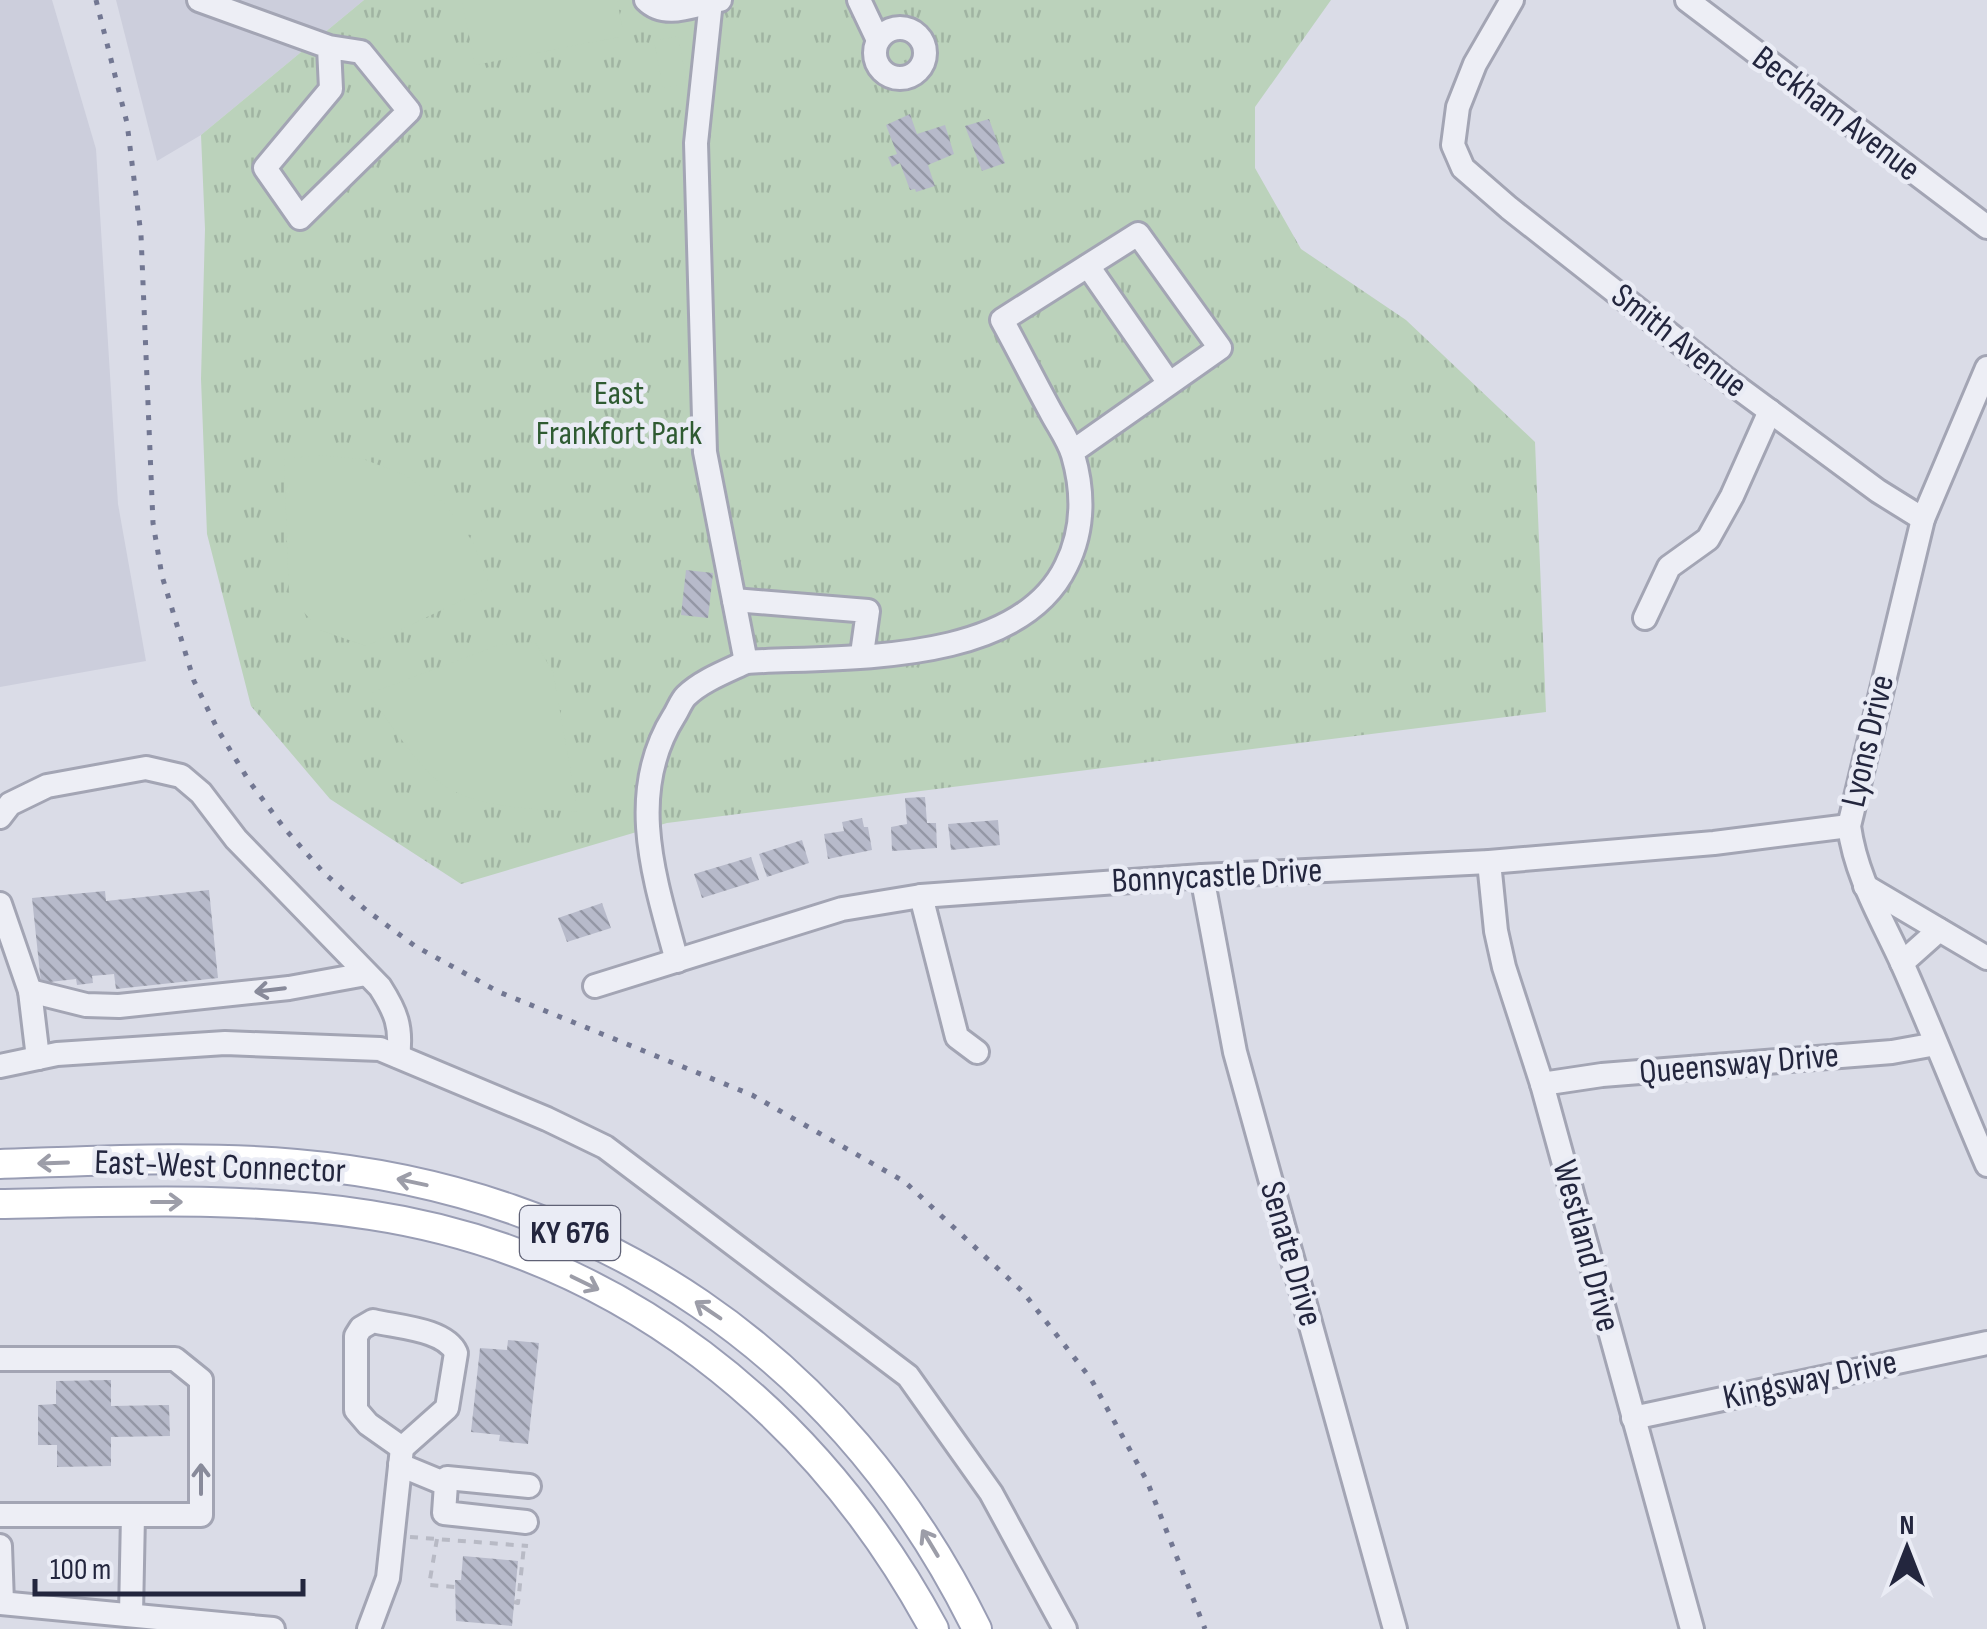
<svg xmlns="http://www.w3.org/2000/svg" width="1987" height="1629" font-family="'Sofia Sans Condensed',sans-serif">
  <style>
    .built { fill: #cccedc }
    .grass { fill: url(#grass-tufts) }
    .pitch { fill: #bbd2bb }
    .building { fill: url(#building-back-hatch) }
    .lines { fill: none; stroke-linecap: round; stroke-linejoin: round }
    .minor-casing { stroke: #a3a5b4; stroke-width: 28 }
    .major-casing { stroke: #999db4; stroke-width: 32 }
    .path { stroke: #b8bac5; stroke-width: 4; stroke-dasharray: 8 8; stroke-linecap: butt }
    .minor { stroke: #edeef5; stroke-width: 22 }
    .major { stroke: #fff; stroke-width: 28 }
    .rail { stroke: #727792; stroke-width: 5; stroke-dasharray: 5 10; stroke-linecap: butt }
    .oneway { stroke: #888a9a }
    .oneway2 { stroke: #9c9da8 }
    .labels { text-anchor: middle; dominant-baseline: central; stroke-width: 9; stroke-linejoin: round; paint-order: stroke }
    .shield { fill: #eaecf5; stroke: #5f6175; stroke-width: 2.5 }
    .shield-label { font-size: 32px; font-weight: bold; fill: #23263e }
    .street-label { font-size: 35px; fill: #23263e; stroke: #eaecf5 }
    .park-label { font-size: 35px; fill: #2f5b32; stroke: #eaecf5 }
  </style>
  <defs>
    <pattern id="grass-tufts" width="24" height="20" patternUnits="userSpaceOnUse" patternTransform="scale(2.5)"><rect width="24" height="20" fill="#bbd2bb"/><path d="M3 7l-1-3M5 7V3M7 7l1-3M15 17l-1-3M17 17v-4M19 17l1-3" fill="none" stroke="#a0b4a2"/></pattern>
    <pattern id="building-back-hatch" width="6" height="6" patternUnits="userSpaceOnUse" patternTransform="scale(2.5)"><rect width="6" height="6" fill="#b7baca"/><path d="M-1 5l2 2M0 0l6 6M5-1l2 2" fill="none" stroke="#9497a5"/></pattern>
  </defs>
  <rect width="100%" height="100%" fill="#dadce7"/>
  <g class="built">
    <path d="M0,0H52L96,149L118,504L146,661L0,687Z"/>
    <path d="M116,0H364L201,135L157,161Z"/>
  </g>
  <path class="grass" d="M364,0H1331L1255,107V168L1301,249L1406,320L1535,442L1546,712L667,823L461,884L330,799L251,706L207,534L201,379L205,229L201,135Z"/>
  <g class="pitch">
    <path d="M462,0H617L624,36L475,65Z"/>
    <path d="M678,36L687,84L663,88L654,41Z"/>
    <path d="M319,455L363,459L405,475L444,503L473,542L490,587L366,646L320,630L289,596L284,459Z"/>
    <path d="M535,642L553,672L578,812C531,808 465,810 430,774C407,750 388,720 368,694L499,645Z"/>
  </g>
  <g class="building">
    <path d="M910,114L917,134L945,125L954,154L928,165L935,186L916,192L915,189L910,190L900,163L892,167L888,157L897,154L886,125Z"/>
    <path d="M989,119L1005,163L982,171L965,126Z"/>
    <path d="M686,570L713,573L708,618L681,615Z"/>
    <path d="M925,797L927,823H936L937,848L892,851L891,827L907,824L905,798Z"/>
    <path d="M862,818L864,827H868L872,850L828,859L824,834L844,831L842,822Z"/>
    <path d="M998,820L1000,845L951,850L948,824Z"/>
    <path d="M802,840L809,863L767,877L759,854Z"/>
    <path d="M751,857L759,880L702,898L694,874Z"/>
    <path d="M209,890L218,978L116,989L114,974L92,976L93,983L77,985L76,979L41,983L32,898L105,891L106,901Z"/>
    <path d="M602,903L611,928L567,942L558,918Z"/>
    <path d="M508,1340L539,1343L528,1444L499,1441L500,1435L471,1432L480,1348L507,1350Z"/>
    <path d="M111,1380V1406L169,1405L170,1436L111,1437V1466L57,1467V1445H38V1405L56,1404V1381Z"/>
    <path d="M463,1556L518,1561L512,1626L456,1621L455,1580H461Z"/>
  </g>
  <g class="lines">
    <g class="minor-casing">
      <g id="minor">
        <path d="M199,0L329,47L361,52L409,111L300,218L265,168L331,89L329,47"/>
        <path d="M646,0C666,20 695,4 720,0"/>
        <path d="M859,0L878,40"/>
        <path d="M1512,0L1475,64L1458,107L1453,145L1463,168L1509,208L1725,378L1878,491L1923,519"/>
        <path d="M1687,0L1987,227"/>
        <path d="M711,1L696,143L705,452L746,662"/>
        <circle cx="900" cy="53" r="25"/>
        <path d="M1088,266L1169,383"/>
        <path d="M1987,368L1923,519L1849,826C1856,877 1881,917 1902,963C1932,1030 1958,1098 1987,1165"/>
        <path d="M734,600L868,611L862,654"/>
        <path d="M1645,618L1669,567L1708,539L1732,496L1770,411"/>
        <path d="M0,817L10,804L47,786L146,768L181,776L201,793L236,839L380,987C396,1012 402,1027 398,1056"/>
        <path d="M1489,862L1496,931L1504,967L1542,1084L1692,1629"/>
        <path d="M1202,876L1235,1052L1395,1629"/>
        <path d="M1865,886L1987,958"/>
        <path d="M921,896L957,1037L977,1052"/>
        <path d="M0,904L30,991L38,1058"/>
        <path d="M677,961C655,880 625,794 674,716C678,710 681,701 686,696C701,681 727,671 746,662C843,656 1017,667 1066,566C1084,530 1084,493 1073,455C1069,441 1059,427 1052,414C1035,383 1019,351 1002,320L1138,234L1220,348L1072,452"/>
        <path d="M1902,963L1939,930"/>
        <path d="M595,986L842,909L921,896L1202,876L1489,862L1714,843L1849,826"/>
        <path d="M30,991L86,1005L119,1006L289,988L366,974"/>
        <path d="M0,1066L57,1054L225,1043L380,1049L547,1119L605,1147L908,1376L991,1493L1065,1629"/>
        <path d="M1542,1084L1602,1075L1892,1052L1936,1044"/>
        <path d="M373,1321C397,1327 445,1329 456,1353L447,1408L402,1448L368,1424L356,1410V1336L361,1328Z"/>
        <path d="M0,1359H175L201,1380V1515H133L131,1614"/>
        <path d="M1633,1418L1987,1343"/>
        <path d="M400,1465L446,1484L444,1513L526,1522"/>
        <path d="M446,1484L447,1478L529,1486"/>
        <path d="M0,1515H133"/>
        <path d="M0,1546L2,1603"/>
        <path d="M0,1603L273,1629"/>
        <path d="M369,1629L388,1578L402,1448"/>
      </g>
    </g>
    <g class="major-casing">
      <g id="major">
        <path d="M0,1164C98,1161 198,1155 296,1164C599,1190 843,1356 977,1629"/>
        <path d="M0,1204C123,1202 248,1196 370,1215C620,1253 816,1411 934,1629"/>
      </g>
    </g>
    <g class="path">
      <path d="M410,1537L528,1546"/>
      <path d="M437,1539L429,1585L455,1587"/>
      <path d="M514,1602L518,1603L524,1546"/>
    </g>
    <use href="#minor" class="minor"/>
    <use href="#major" class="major"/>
    <path class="rail" d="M96,0L127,123L141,235L153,523L162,576L194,681L218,730L249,781L285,829L323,872L366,910L415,946L499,992L752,1095L905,1182L1023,1292L1091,1379L1147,1481L1205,1629"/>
  </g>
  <defs><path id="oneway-shaft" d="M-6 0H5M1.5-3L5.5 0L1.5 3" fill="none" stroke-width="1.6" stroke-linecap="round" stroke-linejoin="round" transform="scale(2.5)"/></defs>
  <g class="oneway">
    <use href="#oneway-shaft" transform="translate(270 990) rotate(173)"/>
    <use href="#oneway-shaft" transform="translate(201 1479) rotate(-90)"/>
  </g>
  <g class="oneway2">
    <use href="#oneway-shaft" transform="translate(53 1163) rotate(178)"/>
    <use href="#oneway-shaft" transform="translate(412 1182) rotate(-168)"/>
    <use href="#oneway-shaft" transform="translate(167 1202)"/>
    <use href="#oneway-shaft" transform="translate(585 1283) rotate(26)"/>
    <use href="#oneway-shaft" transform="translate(708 1310) rotate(-146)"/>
    <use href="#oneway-shaft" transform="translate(930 1543) rotate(-121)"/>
  </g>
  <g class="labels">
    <rect class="shield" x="520" y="1206" width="100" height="54" rx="8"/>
    <g class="shield-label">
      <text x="570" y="1233">KY 676</text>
    </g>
    <g class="street-label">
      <text transform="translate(1836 114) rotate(37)">Beckham Avenue</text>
      <text transform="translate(1679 341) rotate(38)">Smith Avenue</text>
      <text transform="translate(1868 741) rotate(-77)">Lyons Drive</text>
      <text transform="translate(1217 876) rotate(-3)">Bonnycastle Drive</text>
      <text transform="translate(1739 1064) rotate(-5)">Queensway Drive</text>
      <text transform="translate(220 1167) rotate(2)">East-West Connector</text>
      <text transform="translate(1586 1246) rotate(75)">Westland Drive</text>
      <text transform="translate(1291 1254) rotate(74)">Senate Drive</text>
      <text transform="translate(1810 1380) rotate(-12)">Kingsway Drive</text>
    </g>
    <g class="park-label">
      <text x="619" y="393">East<tspan x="619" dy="40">Frankfort Park</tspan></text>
    </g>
  </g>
  <g transform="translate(1907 1549)" stroke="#eaecf5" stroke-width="8" paint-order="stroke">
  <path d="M0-8L18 38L0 25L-18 38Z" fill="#23263e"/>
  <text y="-15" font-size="28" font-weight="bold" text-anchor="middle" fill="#23263e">N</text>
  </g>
  <path d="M35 1579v15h268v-15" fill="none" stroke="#23263e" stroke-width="5"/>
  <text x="50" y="1579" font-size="30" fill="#23263e" stroke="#eaecf5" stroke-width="8" paint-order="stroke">100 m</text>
</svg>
